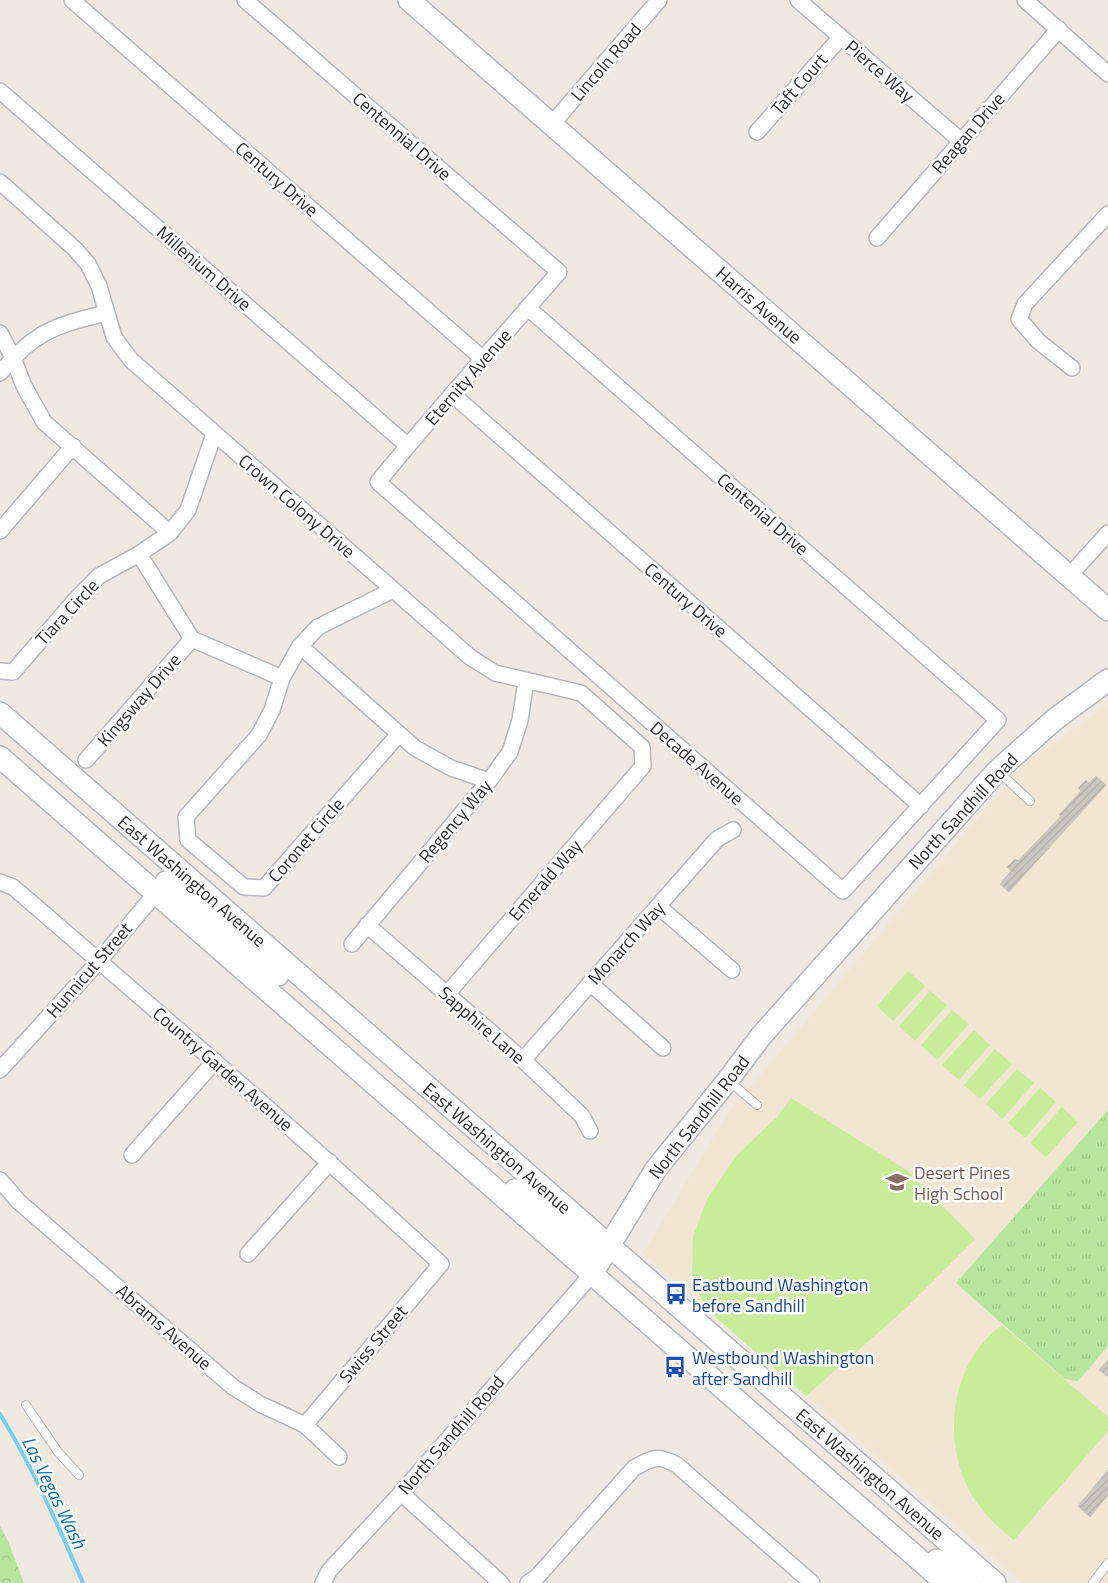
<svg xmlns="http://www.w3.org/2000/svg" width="1108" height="1583" font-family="'Titillium Web',sans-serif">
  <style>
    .education { fill: #f0e6d1 }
    .grass { fill: url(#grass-tufts) }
    .forest { fill: url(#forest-crowns) }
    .pitch { fill: #c9ec9a }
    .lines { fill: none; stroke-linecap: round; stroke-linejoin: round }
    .stream { stroke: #75cff0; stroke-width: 4 }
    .building { fill: url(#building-hatch); stroke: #cbc5ba }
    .lane-casing { stroke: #b4b7c1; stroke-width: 10 }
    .street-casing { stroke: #b4b7c1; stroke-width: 18 }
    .secondary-casing { stroke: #b4b7c1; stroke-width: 24 }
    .lane { stroke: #fff; stroke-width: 8 }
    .street { stroke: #fff; stroke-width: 15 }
    .secondary { stroke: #fff; stroke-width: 21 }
    .labels { text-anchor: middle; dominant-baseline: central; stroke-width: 5; stroke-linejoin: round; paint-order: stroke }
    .street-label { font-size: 18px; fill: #2e2e2e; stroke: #fff }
    .education-label { font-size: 18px; fill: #785e54; stroke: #fff; text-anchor: start }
    .transit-label { font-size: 18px; fill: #164399; stroke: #fff; text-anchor: start }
    .water-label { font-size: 19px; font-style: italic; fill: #0d6fa3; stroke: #fff }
  </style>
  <defs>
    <pattern id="grass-tufts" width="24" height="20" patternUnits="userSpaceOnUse" patternTransform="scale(1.25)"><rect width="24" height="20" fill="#b6e59e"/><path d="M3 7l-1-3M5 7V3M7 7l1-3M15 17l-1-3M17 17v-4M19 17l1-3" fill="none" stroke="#9dc588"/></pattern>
    <pattern id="forest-crowns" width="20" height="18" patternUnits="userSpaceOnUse" patternTransform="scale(1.25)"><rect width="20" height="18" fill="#b6e59e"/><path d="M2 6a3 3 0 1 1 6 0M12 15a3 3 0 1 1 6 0" fill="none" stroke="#9dc588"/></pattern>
    <pattern id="building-hatch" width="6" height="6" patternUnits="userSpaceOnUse" patternTransform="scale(1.25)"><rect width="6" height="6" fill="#cbc7bf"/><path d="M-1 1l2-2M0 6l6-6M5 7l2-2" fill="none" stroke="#afaba4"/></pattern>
  </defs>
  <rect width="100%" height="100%" fill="#efe9e1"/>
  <path class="education" d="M1108,704V1583H1022L643,1253L729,1112L1024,764Z"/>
  <path class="grass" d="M1108,1110V1346L1078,1381L1065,1379L956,1283Z"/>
  <path class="forest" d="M0,1526L8,1541L24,1583H0Z"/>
  <g class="pitch">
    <path d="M908,971L925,986L893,1021L877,1006Z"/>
    <path d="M930,991L947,1005L915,1041L899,1026Z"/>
    <path d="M952,1010L969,1024L937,1060L921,1045Z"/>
    <path d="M974,1030L990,1045L959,1080L942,1065Z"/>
    <path d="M995,1049L1012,1064L980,1099L964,1085Z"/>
    <path d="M1017,1069L1034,1083L1002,1119L986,1104Z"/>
    <path d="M1040,1088L1056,1102L1025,1138L1008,1123Z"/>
    <path d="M791,1098L908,1171L975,1239L904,1310L806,1396L705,1308L692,1275L693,1237L707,1199L736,1156L777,1117Z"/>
    <path d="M1062,1107L1078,1122L1046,1157L1030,1143Z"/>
    <path d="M1002,1325L1108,1417V1431L1014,1540C996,1526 981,1511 970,1492C941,1438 951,1362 1002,1325Z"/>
  </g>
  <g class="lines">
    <path class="stream" d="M0,1414C33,1468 58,1525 83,1583"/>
  </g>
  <g class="building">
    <path d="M1096,776L1106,785L1009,892L1000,884L1011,871L1007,867L1015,859L1018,861L1061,816L1059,815L1081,791L1078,788L1086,780L1089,783Z"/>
    <path d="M1108,1360V1377L1099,1370Z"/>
    <path d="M1108,1470V1495L1090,1517L1078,1506Z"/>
  </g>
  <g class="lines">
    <g class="lane-casing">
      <g id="lane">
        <path d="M999,772L1030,801"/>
        <path d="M728,1080L757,1105"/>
        <path d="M26,1405L58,1452L79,1475"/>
        <path d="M1093,1583L1108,1563"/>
      </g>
    </g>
    <g class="street-casing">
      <g id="street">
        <path d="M72,0L483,359"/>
        <path d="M245,0L559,272C498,342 436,411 378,482L843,891L998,720L528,308"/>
        <path d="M798,0L961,141"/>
        <path d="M1025,0L1108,74"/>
        <path d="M0,91L408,446"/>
        <path d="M552,124L659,0"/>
        <path d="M757,132L841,37"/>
        <path d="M0,182L75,249L88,264L99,286L114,337L131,360L470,657L495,673L581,693L642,747L643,766L447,994"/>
        <path d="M877,238L1059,29"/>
        <path d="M0,333L13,358L24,386L44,422L170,533"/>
        <path d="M1072,368L1038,341L1019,319L1025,304L1108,214"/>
        <path d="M0,373C11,360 23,347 37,338C57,324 84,319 106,313"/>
        <path d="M452,394L921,806"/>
        <path d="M214,434L188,510L170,533L139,554L192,639L282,678"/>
        <path d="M0,531L73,446"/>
        <path d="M1069,576L1108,533"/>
        <path d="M393,590L318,627L300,646L282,678L272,710L259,735L186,817L188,840L244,887L264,888L399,734"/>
        <path d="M300,646L415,748L451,768L489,781"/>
        <path d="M0,671L13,672L79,596L99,576L139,554"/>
        <path d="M86,760L192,639"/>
        <path d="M0,882L13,887C157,1011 301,1135 441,1264L305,1425"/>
        <path d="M658,906L732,970"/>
        <path d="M367,925L523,1060L582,1116L590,1131"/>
        <path d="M352,944L489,781L510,752L520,720L526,681"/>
        <path d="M590,983L663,1048"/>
        <path d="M523,1060L717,839L733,830"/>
        <path d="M0,1070L99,961L161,887"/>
        <path d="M132,1155L215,1061"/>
        <path d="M0,1180L19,1202L233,1387L260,1404L305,1425L339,1457"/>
        <path d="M248,1254L330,1162"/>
        <path d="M401,1493L501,1583"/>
        <path d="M323,1583L329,1571L401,1493L592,1274"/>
        <path d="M528,1583L537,1577L634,1468C652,1458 658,1454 677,1465L812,1583"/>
      </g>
    </g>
    <g class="secondary-casing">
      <g id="secondary">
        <path d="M409,0L1108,610"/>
        <path d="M0,713L995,1583"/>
        <path d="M0,757L946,1583"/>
        <path d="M166,882L278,975"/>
        <path d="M515,1190L577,1236L592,1249"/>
        <path d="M592,1274L656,1169L728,1080L761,1036L997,771L1054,720L1108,680"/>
        <path d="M937,1560L968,1583"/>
      </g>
    </g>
    <use href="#lane" class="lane"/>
    <use href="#street" class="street"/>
    <use href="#secondary" class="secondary"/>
  </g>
  <defs>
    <g id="school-bare" transform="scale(1.725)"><path d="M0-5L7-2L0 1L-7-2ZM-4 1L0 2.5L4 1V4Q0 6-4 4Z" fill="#8d6e63" stroke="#fff" stroke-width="2.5" paint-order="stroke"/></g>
    <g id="bus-bare" transform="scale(1.725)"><path d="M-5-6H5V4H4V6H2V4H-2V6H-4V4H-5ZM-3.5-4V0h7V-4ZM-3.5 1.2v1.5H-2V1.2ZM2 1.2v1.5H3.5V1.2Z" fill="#1a4fb4" stroke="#fff" stroke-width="2.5" paint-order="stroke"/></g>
  </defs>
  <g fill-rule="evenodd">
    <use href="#school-bare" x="897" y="1182"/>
    <use href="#bus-bare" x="676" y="1294"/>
    <use href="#bus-bare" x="675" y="1367"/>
  </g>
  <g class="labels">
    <g class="street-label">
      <text transform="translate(606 62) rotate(-49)">Lincoln Road</text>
      <text transform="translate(880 71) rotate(41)">Pierce Way</text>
      <text transform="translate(799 84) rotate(-49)">Taft Court</text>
      <text transform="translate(968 133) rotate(-49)">Reagan Drive</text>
      <text transform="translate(402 136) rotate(41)">Centennial Drive</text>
      <text transform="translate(277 179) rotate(41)">Century Drive</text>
      <text transform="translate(204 268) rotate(41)">Millenium Drive</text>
      <text transform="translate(759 305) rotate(41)">Harris Avenue</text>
      <text transform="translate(468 377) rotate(-49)">Eternity Avenue</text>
      <text transform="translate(297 506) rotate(41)">Crown Colony Drive</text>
      <text transform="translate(763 514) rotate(41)">Centenial Drive</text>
      <text transform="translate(686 600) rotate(41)">Century Drive</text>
      <text transform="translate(67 612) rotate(-47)">Tiara Circle</text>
      <text transform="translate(139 700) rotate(-49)">Kingsway Drive</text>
      <text transform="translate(697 763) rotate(41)">Decade Avenue</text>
      <text transform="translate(963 811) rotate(-47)">North Sandhill Road</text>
      <text transform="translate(455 821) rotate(-50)">Regency Way</text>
      <text transform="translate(306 840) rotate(-49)">Coronet Circle</text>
      <text transform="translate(545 880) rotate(-49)">Emerald Way</text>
      <text transform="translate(192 881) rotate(41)">East Washington Avenue</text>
      <text transform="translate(626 943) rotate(-48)">Monarch Way</text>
      <text transform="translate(89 970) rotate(-49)">Hunnicut Street</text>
      <text transform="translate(482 1025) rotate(41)">Sapphire Lane</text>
      <text transform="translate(223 1069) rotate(41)">Country Garden Avenue</text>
      <text transform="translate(699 1117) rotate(-52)">North Sandhill Road</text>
      <text transform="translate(497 1148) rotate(41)">East Washington Avenue</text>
      <text transform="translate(164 1327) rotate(41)">Abrams Avenue</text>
      <text transform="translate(373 1344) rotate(-50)">Swiss Street</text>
      <text transform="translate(451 1435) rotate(-49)">North Sandhill Road</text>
      <text transform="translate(870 1474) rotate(41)">East Washington Avenue</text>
    </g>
    <g class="education-label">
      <text x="914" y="1172">Desert Pines<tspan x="914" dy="21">High School</tspan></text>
    </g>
    <g class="transit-label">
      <text x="692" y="1284">Eastbound Washington<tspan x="692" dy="21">before Sandhill</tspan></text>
      <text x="692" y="1357">Westbound Washington<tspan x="692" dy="21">after Sandhill</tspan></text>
    </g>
    <g class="water-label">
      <text transform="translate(55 1492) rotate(64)">Las Vegas Wash</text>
    </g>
  </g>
</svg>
